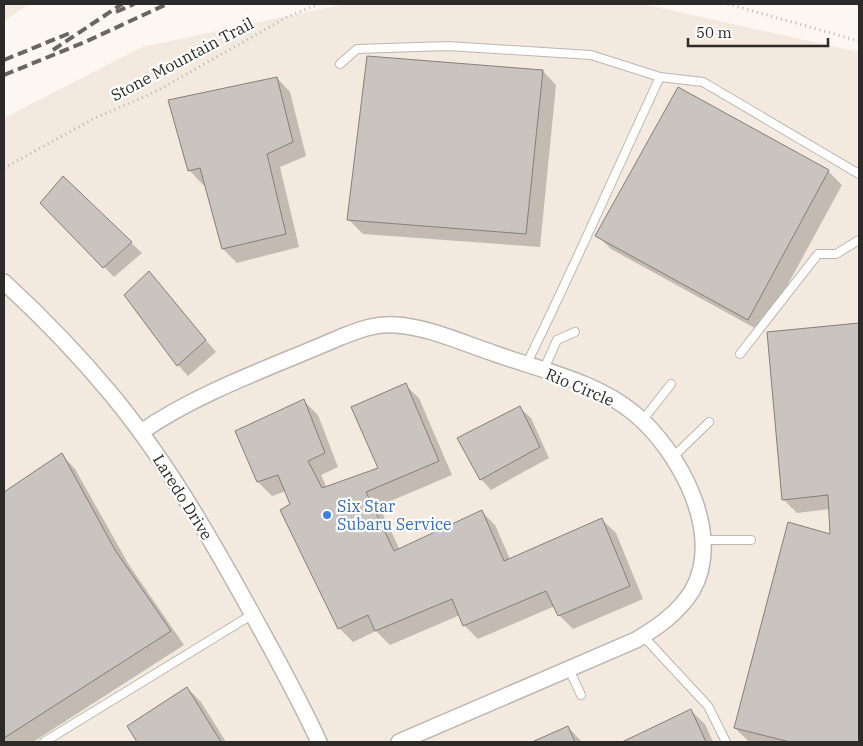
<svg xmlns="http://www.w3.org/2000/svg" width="863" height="746" font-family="'IBM Plex Serif',serif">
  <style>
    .built { fill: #f4e9de }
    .shadow { fill: #0003 }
    .building { fill: #c9c4bf; stroke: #847f7a }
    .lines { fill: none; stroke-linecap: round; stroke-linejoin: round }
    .lane-casing { stroke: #bbb6b1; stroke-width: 10 }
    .street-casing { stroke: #bbb6b1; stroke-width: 18 }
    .path { stroke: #b9b5b1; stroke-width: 3; stroke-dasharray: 1 4; stroke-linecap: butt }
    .lane { stroke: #fff; stroke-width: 8 }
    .street { stroke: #fff; stroke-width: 15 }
    .rail { stroke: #696664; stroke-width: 4; stroke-dasharray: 10 5; stroke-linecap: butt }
    .shop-dot { fill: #3f7fe0; stroke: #fff; stroke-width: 2 }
    .labels { text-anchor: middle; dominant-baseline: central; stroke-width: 4.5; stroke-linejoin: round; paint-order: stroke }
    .street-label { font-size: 16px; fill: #2d2b29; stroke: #fff }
    .shop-label { font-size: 16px; fill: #366cbe; stroke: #fff; text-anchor: start }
  </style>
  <rect width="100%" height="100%" fill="#fcf7f2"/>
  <g class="built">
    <path d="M4,4H29L4,21Z"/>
    <path d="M345,4H643L859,52V742H4V118L142,47Z"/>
  </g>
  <g class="shadow">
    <path d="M543,71L556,85L540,247L363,234L349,220Z"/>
    <path d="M277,78L290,92L306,156L280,167L299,247L237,263L223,249L205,184L203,185L190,171L170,101Z"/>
    <path d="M828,171L842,185L762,332L611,249L597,235Z"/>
    <path d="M63,178L142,253L114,277L41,203Z"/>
    <path d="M149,273L216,352L188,376L178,365Z"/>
    <path d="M859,324V742L748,741L735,728L832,536L830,509L797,513L783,499L768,333Z"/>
    <path d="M405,385L419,398L452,475L379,506L400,550L481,511L495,525L510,559L602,520L616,533L643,599L573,629L559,615L555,606L478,639L464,625L460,615L390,645L376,631L353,642L339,628L286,491L272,496L258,482L236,432L304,401L318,415L338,467L321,475L327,488L380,469Z"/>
    <path d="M520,408L531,418L549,458L491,490L481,479Z"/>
    <path d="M62,455L75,469L129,565L184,645L33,742H4V493Z"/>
    <path d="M187,688L201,702L226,742H139L128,726Z"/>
    <path d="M691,711L705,724L713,742H636L634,738Z"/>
    <path d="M568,727L582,742H535Z"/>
  </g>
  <g class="building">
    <path d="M367,56L543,70L526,234L347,220Z"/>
    <path d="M277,77L293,142L267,154L286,234L222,249L200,168L188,171L168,100Z"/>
    <path d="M678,87L829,170L748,320L595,236Z"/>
    <path d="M63,176L132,242L103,268L40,203Z"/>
    <path d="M149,271L206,340L177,366L124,295Z"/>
    <path d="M859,323V742H790L734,728L788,522L830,534L828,495L782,500L767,332Z"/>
    <path d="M406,383L439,461L366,492L394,551L482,510L504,561L602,518L630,586L558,616L546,591L463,626L452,599L375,631L368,615L338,629L280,510L290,504L278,475L257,482L235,431L304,399L325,453L308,461L322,488L378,468L351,407Z"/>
    <path d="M520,406L540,447L480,480L457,438Z"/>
    <path d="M62,453L115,550L171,631L4,738V492Z"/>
    <path d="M187,687L221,742H137L127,726Z"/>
    <path d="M691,709L706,742H622Z"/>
    <path d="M568,726L575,742H532Z"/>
  </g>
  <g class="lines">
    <g class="lane-casing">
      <g id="lane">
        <path d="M340,64L357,49L448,46L591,55L660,77C615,173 573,270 526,365"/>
        <path d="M660,77L703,82L859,174"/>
        <path d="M740,354L818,254H836L859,240"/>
        <path d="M543,371L557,340L575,332"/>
        <path d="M642,421L671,384"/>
        <path d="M673,457L709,422"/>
        <path d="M702,540H751"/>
        <path d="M643,636L708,706L726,742"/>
        <path d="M569,669L581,695"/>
        <path d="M44,742L253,614"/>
      </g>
    </g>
    <g class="street-casing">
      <g id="street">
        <path d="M4,282C42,317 78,354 111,394C165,459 208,534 249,608C273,652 298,696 319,742"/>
        <path d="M141,432C200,391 275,366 341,337C359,330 376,323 396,325C428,327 463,343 493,353C540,370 596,381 635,414C679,451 725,534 692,591C678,613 658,627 636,640L399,742"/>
      </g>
    </g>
    <g class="path">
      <path d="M728,4L859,41"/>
      <path d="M4,168L93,119L155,92L287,17L319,4"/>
    </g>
    <use href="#lane" class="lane"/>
    <use href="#street" class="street"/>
    <g class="rail">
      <path d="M116,12L134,4"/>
      <path d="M53,50L122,4"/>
      <path d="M4,60L70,33"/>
      <path d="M4,75L85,42L167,4"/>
    </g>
  </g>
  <circle class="shop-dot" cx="327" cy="515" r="5"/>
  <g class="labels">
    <g class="street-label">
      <text transform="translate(182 59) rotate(-28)">Stone Mountain Trail</text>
      <text transform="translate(580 387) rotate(23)">Rio Circle</text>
      <text transform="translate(183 497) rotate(58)">Laredo Drive</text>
    </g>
    <g class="shop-label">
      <text x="337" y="506">Six Star<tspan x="337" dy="18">Subaru Service</tspan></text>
    </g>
  </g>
  <rect width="863" height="746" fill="none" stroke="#2d2b29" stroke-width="10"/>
  <path d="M688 38v8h140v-8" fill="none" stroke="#2d2b29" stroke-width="2.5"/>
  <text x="696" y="38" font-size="15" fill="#2d2b29" stroke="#ffffff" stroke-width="4" paint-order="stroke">50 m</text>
</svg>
